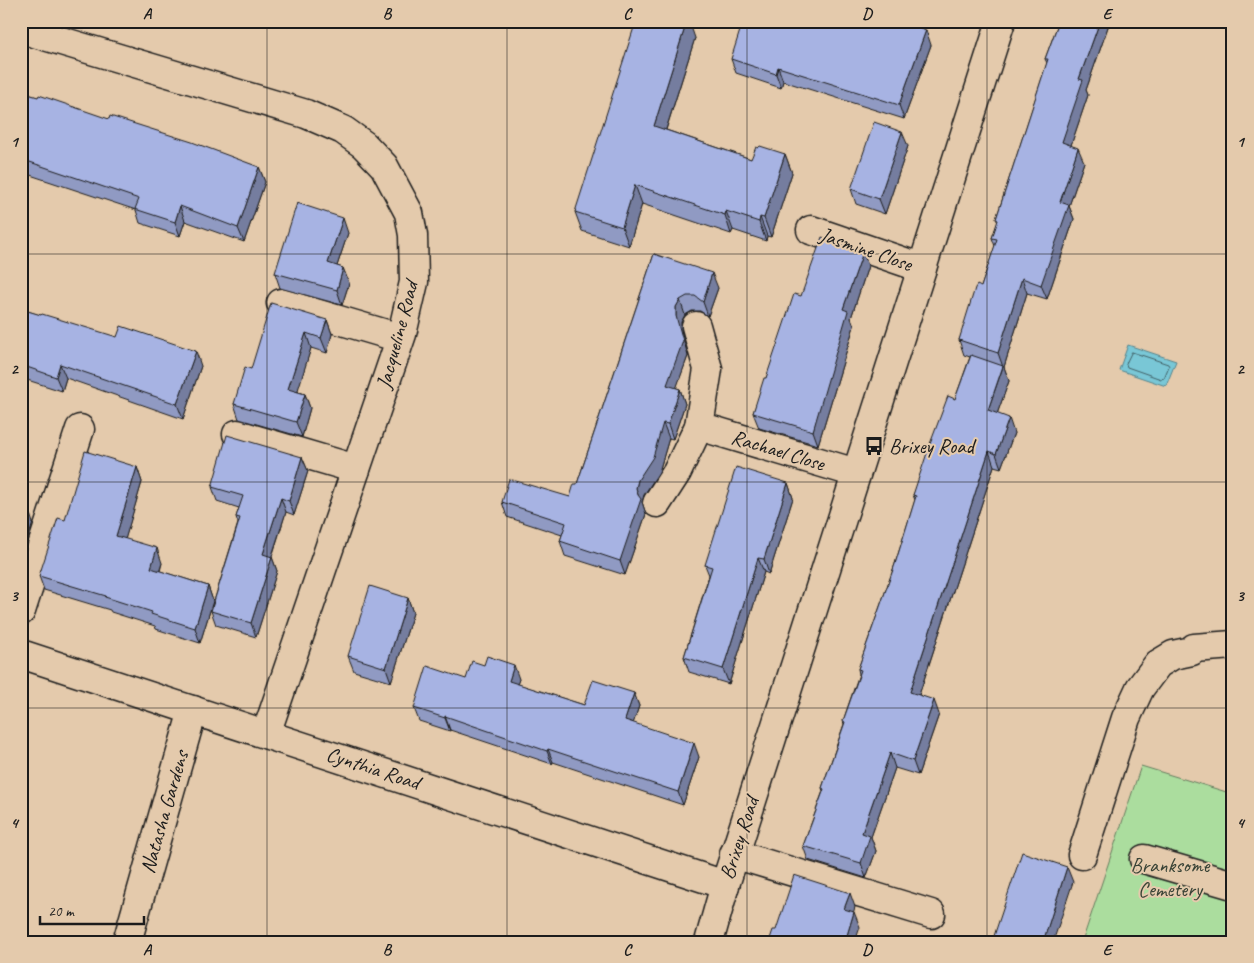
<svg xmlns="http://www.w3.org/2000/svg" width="1254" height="963" font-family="Caveat,sans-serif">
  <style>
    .green { fill: #abdd9e; stroke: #647c5d }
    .water { fill: #79c7d6; stroke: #54838c }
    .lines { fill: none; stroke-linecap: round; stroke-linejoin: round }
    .shore { stroke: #416066; stroke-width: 1 }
    .minor-casing { stroke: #1c1c1c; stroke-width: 31 }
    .minor { stroke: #e4caac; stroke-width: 28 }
    .wall { fill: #909ac3; stroke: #1c1c1c }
    .shaded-wall { fill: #757d9f; stroke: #1c1c1c }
    .building { fill: #a7b3e3; stroke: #1c1c1c }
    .grid { fill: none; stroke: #1c1c1c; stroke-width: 1; stroke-opacity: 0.55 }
    .labels { text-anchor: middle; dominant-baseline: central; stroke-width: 4; stroke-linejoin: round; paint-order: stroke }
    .street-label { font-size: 21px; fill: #1c1c1c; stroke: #e4caac }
    .poi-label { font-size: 21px; fill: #1c1c1c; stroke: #e4caac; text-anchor: start }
    .park-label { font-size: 21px; fill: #394336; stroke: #e4caac }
    .neatline { fill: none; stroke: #1c1c1c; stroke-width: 2 }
    .grid-label { font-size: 16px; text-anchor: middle; font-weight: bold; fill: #1c1c1c }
  </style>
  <rect width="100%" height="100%" fill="#e4caac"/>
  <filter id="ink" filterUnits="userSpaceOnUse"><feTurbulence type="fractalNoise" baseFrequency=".02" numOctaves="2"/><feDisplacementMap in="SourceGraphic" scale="10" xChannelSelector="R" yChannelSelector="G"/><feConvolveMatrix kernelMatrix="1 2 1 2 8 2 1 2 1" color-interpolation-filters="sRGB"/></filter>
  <g filter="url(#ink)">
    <path class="green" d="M1141,766L1233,794V942H1082Z"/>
    <path class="water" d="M1128,345L1176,361L1166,386L1119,370Z"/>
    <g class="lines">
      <path class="shore" d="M1132,352L1168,364L1169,366L1164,378L1161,379L1127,367L1126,364Z"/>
      <g class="minor-casing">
        <g id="minor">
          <path d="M21,29L306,114L343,130L364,145L384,166L409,213L413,235L414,282L402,334L266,734"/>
          <path d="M811,230L922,268"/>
          <path d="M281,303L400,338"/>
          <path d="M696,326L708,369L699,426L856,473"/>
          <path d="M237,434L356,469"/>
          <path d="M657,503L677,472L699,426"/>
          <path d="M21,611L80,429"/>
          <path d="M21,654L725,885"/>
          <path d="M734,854L931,914"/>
          <path d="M1082,855L1126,718L1140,688L1158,664L1173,655L1192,651L1194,648L1233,645"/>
          <path d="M1144,859L1233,885"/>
          <path d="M127,942L193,710"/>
          <path d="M709,942L725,885L1001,21"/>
        </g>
      </g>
      <use href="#minor" class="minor"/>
    </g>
    <g class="wall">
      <path d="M1059,21H1110L1086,90L1088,95L1071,145L1084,162L1069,206L1074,219L1047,299L1027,293L1004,367L1009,381L997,414L1014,433L1001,468L994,466L919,695L939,714L918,775L895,768L871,837L876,851L866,878L808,860L803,846L823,791L822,788L844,724L843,721L859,674L858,669L895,564L915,500L913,495L955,399L970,357L964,355L959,340L981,287L995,246L992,238L998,222L996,219L1047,63L1045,59Z"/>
      <path d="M695,38L666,130L751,159L785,154L792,173L771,237L767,236L766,241L733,230L731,234L642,204L629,246L582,231L575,212Z"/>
      <path d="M931,45L904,119L783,81L781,88L736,73L731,59Z"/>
      <path d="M21,92L259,167L265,182L244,242L185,221L180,236L140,223L136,210L21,172Z"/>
      <path d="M908,146L885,214L856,204L851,189Z"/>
      <path d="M348,233L337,266L343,268L349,283L342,305L280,288L275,273Z"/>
      <path d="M863,252L868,266L851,318L854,326L818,445L759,428L753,413L766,378L801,296Z"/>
      <path d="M654,254L718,288L708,316L700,311H692L685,315L681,322V330L688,356L676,388L680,389L685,404L673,439L669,438L659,472L644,495L642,502L646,514L625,575L565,556L560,541L562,535L507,517L502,502L570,497L577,484Z"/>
      <path d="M21,309L201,366L183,419L66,378L62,391L21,378Z"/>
      <path d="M327,320L332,334L327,353L311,348L297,391L305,394L310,408L302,437L239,419L234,404L251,369Z"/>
      <path d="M302,457L308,471L294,515L286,512L272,557L277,571L256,637L216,625L211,611L238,523L236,517L239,508L217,501L212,487Z"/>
      <path d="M137,467L142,482L125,539L162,563L160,571L208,586L213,601L200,643L156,629L155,626L111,612L110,610L44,590L39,576L65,520Z"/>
      <path d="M788,483L793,498L769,574L764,572L729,684L689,672L684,657L709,575L705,565Z"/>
      <path d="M408,598L413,613L391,682L354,671L348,656Z"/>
      <path d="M484,665L519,679L517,684L584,705L634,693L639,706L633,723L699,757L683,805L553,762L552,764L450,730V731L419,721L414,708L466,679Z"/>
    </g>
    <g class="shaded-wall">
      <path d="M687,21H689L695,38L661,145L654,126Z"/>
      <path d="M1100,21H1110L1086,90L1088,95L1067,157L1062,142L1079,79Z"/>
      <path d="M926,30L931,45L904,119L899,105Z"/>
      <path d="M778,67L783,81L781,88L776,74Z"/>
      <path d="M902,132L908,146L885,214L879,199Z"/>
      <path d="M1078,148L1084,162L1069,206L1074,219L1047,299L1041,285L1060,202Z"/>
      <path d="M785,154L792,173L771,237L764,218Z"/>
      <path d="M259,167L265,182L244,242L238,228Z"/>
      <path d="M635,185L642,204L629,246L622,227Z"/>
      <path d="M180,206L185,221L180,236L175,222Z"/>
      <path d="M726,211L733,230L731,234L725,215Z"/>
      <path d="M760,217L767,236L766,241L759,222Z"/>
      <path d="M343,218L348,233L333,278L328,263Z"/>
      <path d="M863,252L868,266L851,318L854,326L818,445L813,431L843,309Z"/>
      <path d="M343,268L349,283L342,305L337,290Z"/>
      <path d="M712,273L718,288L708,316L703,302Z"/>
      <path d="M1022,278L1027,293L1004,367L1009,381L993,425L988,410L1003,367L998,353Z"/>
      <path d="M680,300L685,315L681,322V330L688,356L672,400L667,385L676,316V307Z"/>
      <path d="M327,320L332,334L327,353L321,338Z"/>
      <path d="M306,333L311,348L294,403L288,389Z"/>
      <path d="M196,351L201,366L183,419L177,404Z"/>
      <path d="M60,364L66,378L62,391L56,377Z"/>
      <path d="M680,389L685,404L673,439L668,424Z"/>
      <path d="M305,394L310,408L302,437L296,422Z"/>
      <path d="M1009,418L1014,433L1001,468L996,454Z"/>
      <path d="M663,423L669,438L659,472L644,495L642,502L646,514L625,575L620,561L638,495L636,488L638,480Z"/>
      <path d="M989,451L994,466L915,707L910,692Z"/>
      <path d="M302,457L308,471L294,515L289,501Z"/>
      <path d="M137,467L142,482L122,550L116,536Z"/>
      <path d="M788,483L793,498L769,574L764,559Z"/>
      <path d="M281,498L286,512L268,568L263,554Z"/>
      <path d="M28,508L33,523L21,560V528Z"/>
      <path d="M157,548L162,563L156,582L151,568Z"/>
      <path d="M272,557L277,571L256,637L251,623Z"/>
      <path d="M758,558L764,572L729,684L723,669Z"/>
      <path d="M208,586L213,601L200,643L195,628Z"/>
      <path d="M408,598L413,613L391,682L386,668Z"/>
      <path d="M514,665L519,679L514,694L509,681Z"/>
      <path d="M634,693L639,706L630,733L625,720Z"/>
      <path d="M934,700L939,714L918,775L913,761Z"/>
      <path d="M445,716L450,730V731L445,718Z"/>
      <path d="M694,743L699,757L683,805L678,792Z"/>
      <path d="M548,749L553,762L552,764L547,751Z"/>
      <path d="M890,753L895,768L871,837L876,851L866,878L861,863L862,833Z"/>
      <path d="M1067,867L1073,882L1053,942H1043Z"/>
      <path d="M850,893L855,907L850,924L844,909Z"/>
      <path d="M854,912L860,927L855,942H845Z"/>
    </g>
    <g class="building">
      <path d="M636,21H687L654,126L751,159L756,147L758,148L760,146L785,154L764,218L760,217L759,222L726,211L725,215L635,185L622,227L575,212Z"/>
      <path d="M743,21H885L897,25L898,21H902L926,30L899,105L778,67L776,74L731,59Z"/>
      <path d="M1059,21H1100L1079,79L1083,80L1062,142L1078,148L1060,202L1069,205L1041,285L1022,278L998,353L959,340L975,288L977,285L981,287L997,239L992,238L998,220L996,219L1048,59H1045Z"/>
      <path d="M21,92L38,97L39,95L109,119L110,116L192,142L259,167L238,228L180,206L175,222L135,209L139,199L21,159Z"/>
      <path d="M874,122L902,132L879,199L851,189Z"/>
      <path d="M297,203L343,218L328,263L343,268L337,290L275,273Z"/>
      <path d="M822,237L863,252L843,309L848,311L813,431L753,413L764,378H766L794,294L801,296Z"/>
      <path d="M654,254L712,273L703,302L695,296H687L680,300L676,307V316L683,341L667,385L680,389L668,424L663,423L653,457L638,480L636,488L638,495L641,499L620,561L560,541L566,523L502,502L509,479L570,497L574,484H577Z"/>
      <path d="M271,303L327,320L321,338L306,333L288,389L305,394L296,422L234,404L245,367L251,369Z"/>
      <path d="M21,309L41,315L42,314L117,337L121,326L196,351L177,404L60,364L56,377L21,365Z"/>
      <path d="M971,355L1003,366L988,410L1009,418L996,454L989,451L910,692L934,700L913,761L890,753L862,833L870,836L861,863L803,846L824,789L822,788L845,722L843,721L861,670L858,669L895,564L916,496L913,495L930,444L948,396L955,399Z"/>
      <path d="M227,435L302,457L289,501L281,498L263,554L272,557L251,623L211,611L240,518L236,517L243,496L212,487Z"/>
      <path d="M85,451L137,467L116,536L157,548L151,568L208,586L195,628L151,614L152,612L105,597L106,596L39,576L58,518L65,520Z"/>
      <path d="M736,467L788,483L764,559L758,558L723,669L684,657L712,567L705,565Z"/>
      <path d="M21,506L28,508L21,528Z"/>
      <path d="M370,586L408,598L386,668L348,656Z"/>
      <path d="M487,656L514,665L509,681L584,705L593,680L634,693L625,720L694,743L678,792L548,749L547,751L445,716V718L414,708L427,666L466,679L472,661L484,665Z"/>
      <path d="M1022,852L1067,867L1043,942H992Z"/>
      <path d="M794,875L850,893L844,909L854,912L845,942H831L827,940L826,942H769L773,930H776Z"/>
    </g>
  </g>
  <path class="grid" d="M267,21V942M507,21V942M747,21V942M987,21V942M21,254H1233M21,482H1233M21,708H1233"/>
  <defs>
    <g id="bus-bare" transform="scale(1.5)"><path d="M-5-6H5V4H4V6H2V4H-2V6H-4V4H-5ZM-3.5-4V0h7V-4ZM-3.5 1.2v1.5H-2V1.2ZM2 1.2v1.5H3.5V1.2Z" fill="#1c1c1c" stroke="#e4caac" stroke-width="2.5" paint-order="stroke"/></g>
  </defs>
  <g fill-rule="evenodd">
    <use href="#bus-bare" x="874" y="446"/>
  </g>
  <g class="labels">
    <g class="street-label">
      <text transform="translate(866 249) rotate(19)">Jasmine Close</text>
      <text transform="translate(397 335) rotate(-75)">Jacqueline Road</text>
      <text transform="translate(778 450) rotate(17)">Rachael Close</text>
      <text transform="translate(373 768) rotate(18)">Cynthia Road</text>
      <text transform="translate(164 812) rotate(-74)">Natasha Gardens</text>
      <text transform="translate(739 838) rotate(-72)">Brixey Road</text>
    </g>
    <g class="poi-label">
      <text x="889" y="446">Brixey Road</text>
    </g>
    <g class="park-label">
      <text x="1170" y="865">Branksome<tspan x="1170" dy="24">Cemetery</tspan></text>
    </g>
  </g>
  <rect width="1254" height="963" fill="none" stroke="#e4caac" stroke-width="55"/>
  <path d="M40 916v8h104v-8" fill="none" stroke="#1c1c1c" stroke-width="2.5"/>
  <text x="48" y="916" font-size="15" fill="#1c1c1c" stroke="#e4caac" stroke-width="4" paint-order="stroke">20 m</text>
  <rect x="28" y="28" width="1198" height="908" class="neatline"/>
  <g class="grid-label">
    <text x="147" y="19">A</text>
    <text x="387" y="19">B</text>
    <text x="627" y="19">C</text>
    <text x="867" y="19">D</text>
    <text x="1107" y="19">E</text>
    <text x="14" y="147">1</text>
    <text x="1240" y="147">1</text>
    <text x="14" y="374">2</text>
    <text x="1240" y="374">2</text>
    <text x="14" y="601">3</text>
    <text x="1240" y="601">3</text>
    <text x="14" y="828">4</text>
    <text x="1240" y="828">4</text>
    <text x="147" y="955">A</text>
    <text x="387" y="955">B</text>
    <text x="627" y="955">C</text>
    <text x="867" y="955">D</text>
    <text x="1107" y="955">E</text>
  </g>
</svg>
